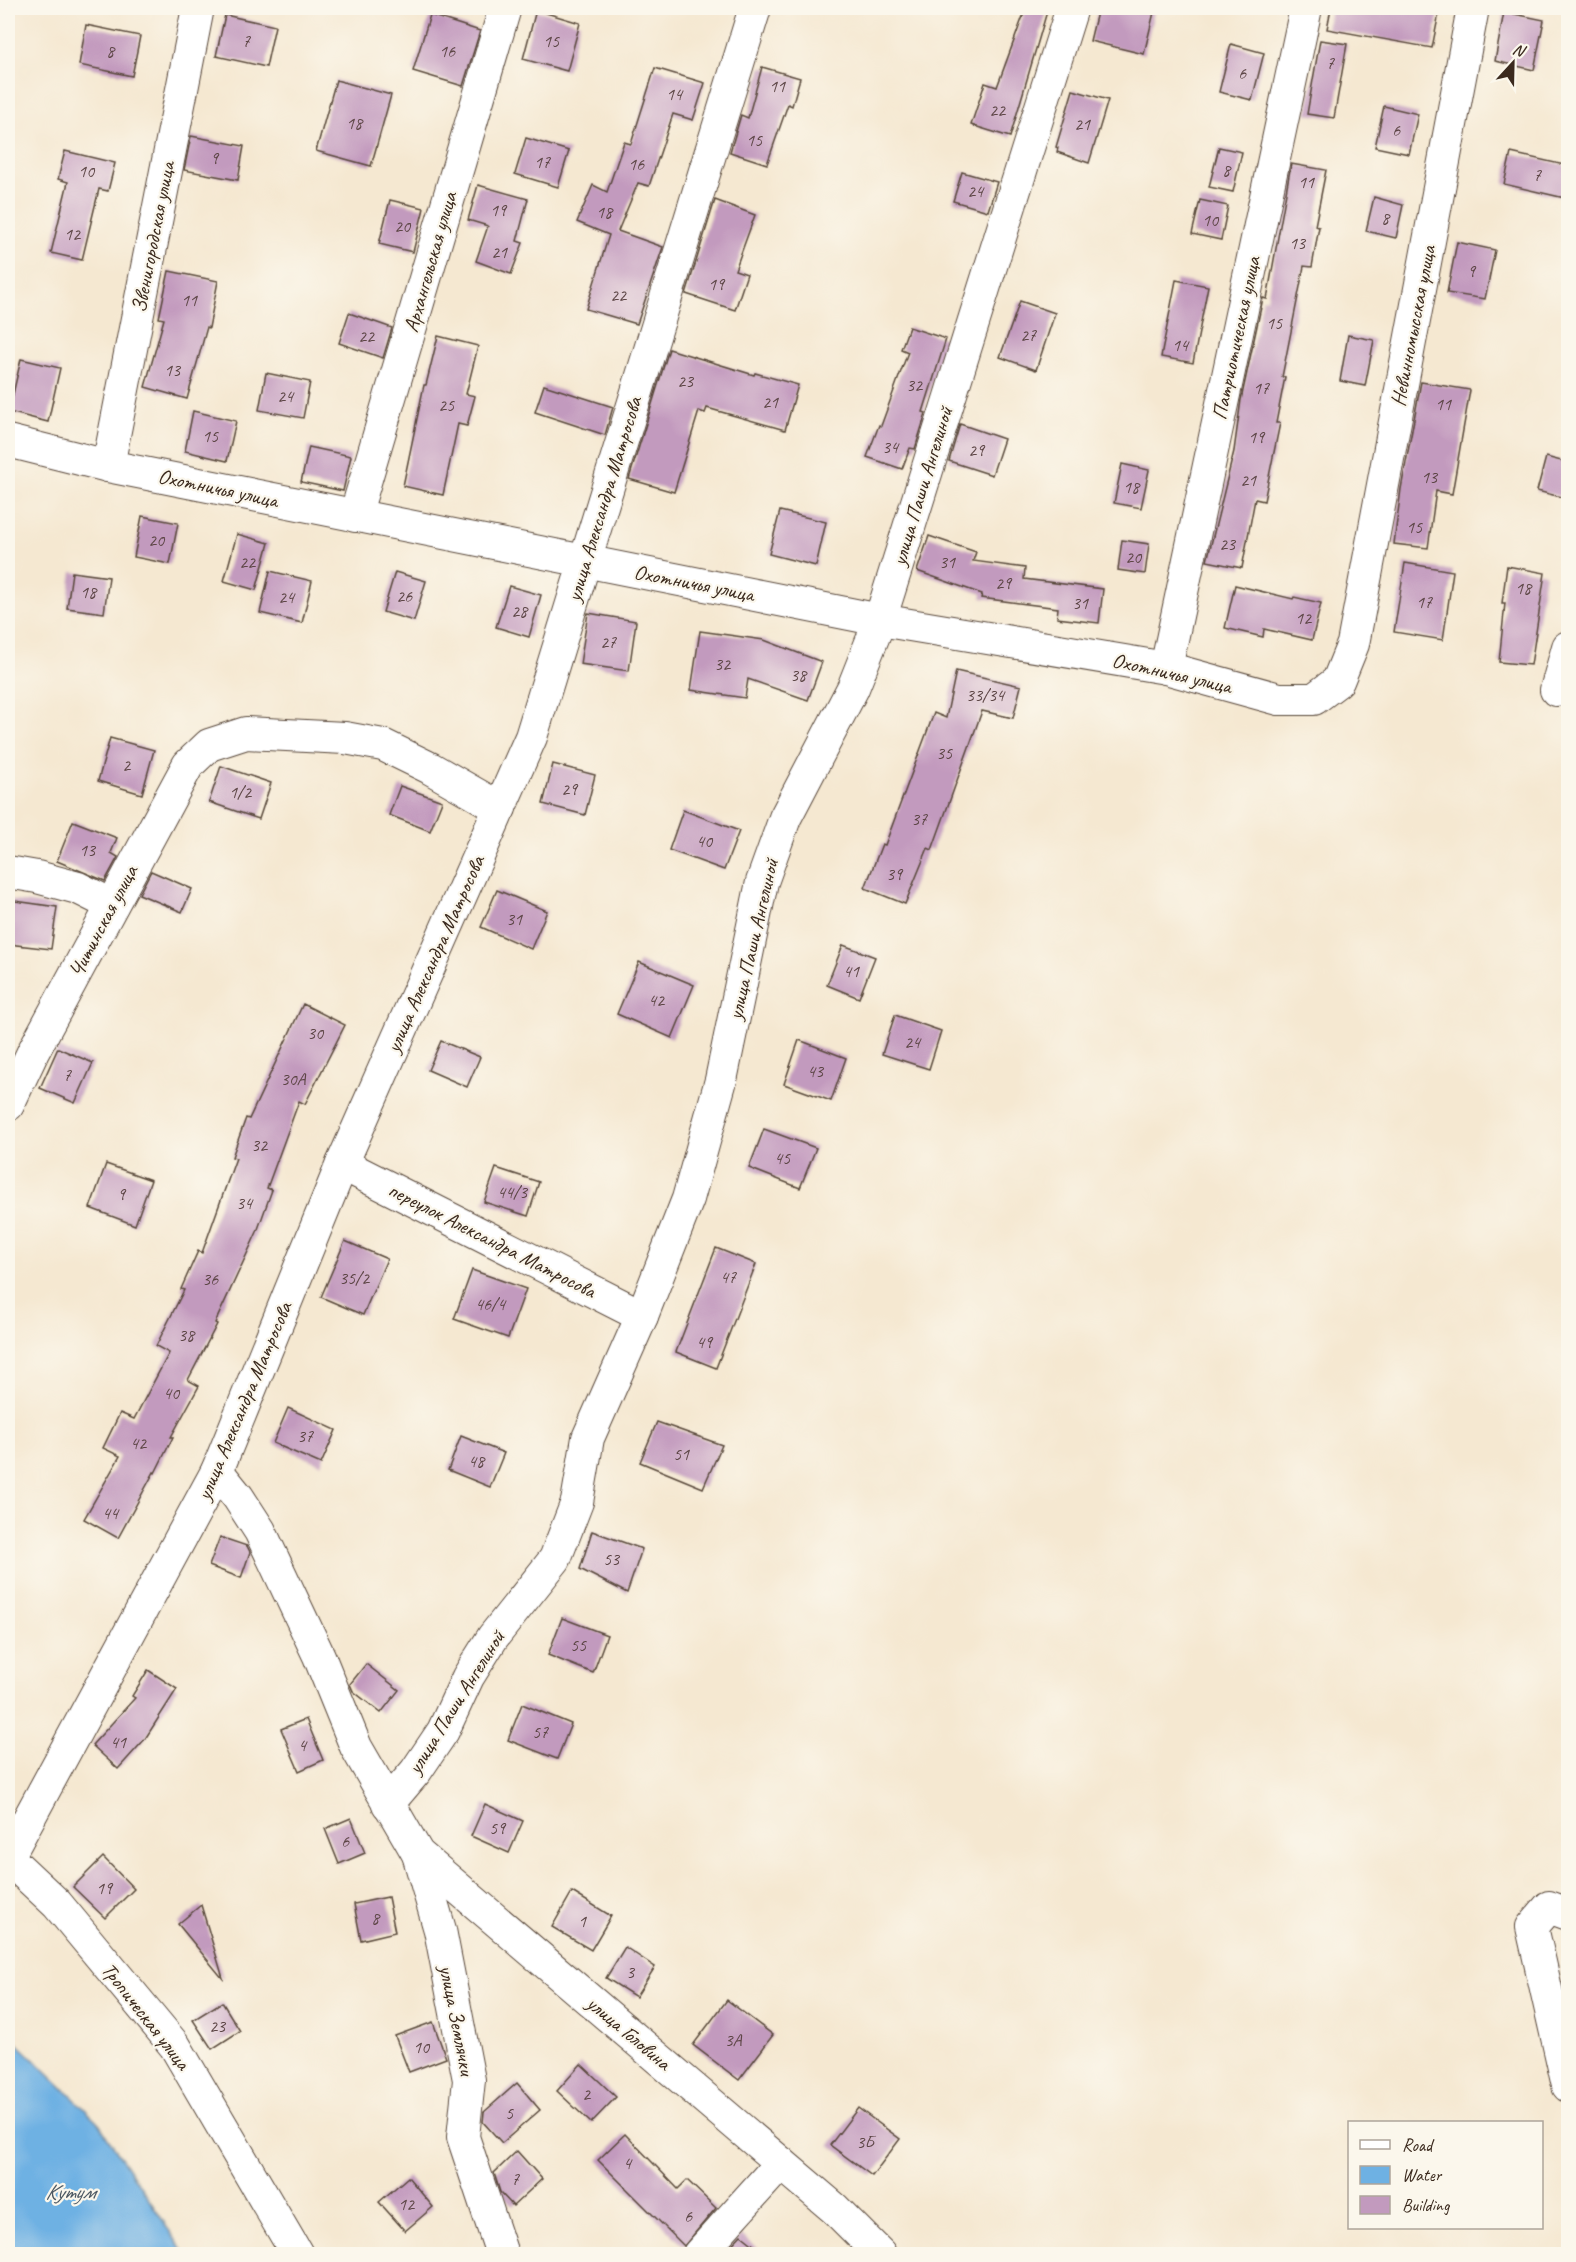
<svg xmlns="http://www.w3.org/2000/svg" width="1576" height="2262" font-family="Caveat,sans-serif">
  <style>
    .water { fill: #6eb1e3; stroke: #546e80; stroke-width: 1.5 }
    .building { fill: #c29abe }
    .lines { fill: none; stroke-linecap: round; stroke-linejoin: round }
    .minor-casing { stroke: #574639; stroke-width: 34 }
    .minor { stroke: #fff; stroke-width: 32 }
    .labels { text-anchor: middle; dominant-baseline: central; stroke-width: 4.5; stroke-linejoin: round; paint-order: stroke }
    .number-label { font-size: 18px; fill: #5d4646 }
    .street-label { font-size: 21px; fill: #3b2a1e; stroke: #fbf7ec }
    .water-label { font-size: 22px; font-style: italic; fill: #4d5963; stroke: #fbf7ec }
  </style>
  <rect width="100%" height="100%" fill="#fbf7ec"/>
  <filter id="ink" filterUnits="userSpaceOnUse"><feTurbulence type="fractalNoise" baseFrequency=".0167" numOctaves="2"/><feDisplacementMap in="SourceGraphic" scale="12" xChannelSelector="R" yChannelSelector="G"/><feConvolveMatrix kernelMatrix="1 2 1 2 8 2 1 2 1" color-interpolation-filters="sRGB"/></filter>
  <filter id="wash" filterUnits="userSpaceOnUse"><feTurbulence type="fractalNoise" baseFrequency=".008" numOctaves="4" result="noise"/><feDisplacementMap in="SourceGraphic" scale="24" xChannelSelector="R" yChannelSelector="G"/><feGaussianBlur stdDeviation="1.35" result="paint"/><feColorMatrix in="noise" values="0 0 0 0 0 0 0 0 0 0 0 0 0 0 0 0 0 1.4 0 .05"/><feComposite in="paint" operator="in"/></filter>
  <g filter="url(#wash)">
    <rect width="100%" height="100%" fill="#f5e8d1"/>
    <path class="water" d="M8,2034L97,2121L185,2254H8Z"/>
    <g id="blocks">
      <g class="building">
        <path d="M1026,8H1048L1010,137L971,125L985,83L997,87Z"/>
        <path d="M1098,8H1155L1144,54L1090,41Z"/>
        <path d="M1331,8H1440L1432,48L1327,29Z"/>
        <path d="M536,10L580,23L567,71L523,59Z"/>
        <path d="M1504,12L1544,20L1534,70L1495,61Z"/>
        <path d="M225,15L275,26L266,67L216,56Z"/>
        <path d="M430,15L480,31L463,86L413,71Z"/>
        <path d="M86,25L140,36L132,76L79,65Z"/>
        <path d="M1320,40L1347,44L1334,118L1307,114Z"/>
        <path d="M1231,44L1264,53L1252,100L1219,92Z"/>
        <path d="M762,67L800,78L792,106L788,104L767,164L730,152L741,115L748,118Z"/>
        <path d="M655,68L705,83L693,120L673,114L649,186L638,183L618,231L663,247L637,324L586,309L609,235L577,222L593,185L607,192L624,142L631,144Z"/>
        <path d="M336,80L391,95L371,166L316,151Z"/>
        <path d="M1073,90L1108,100L1089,163L1057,152L1058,148L1056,147Z"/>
        <path d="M1384,106L1418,114L1409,154L1375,147Z"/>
        <path d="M191,136L244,146L238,180L184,170Z"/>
        <path d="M526,138L569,151L558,187L515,174Z"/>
        <path d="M1219,147L1242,152L1233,192L1209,187Z"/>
        <path d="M65,151L115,163L108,191L99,189L82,260L51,253L68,182L58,179Z"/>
        <path d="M1511,153L1569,166V199L1504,184Z"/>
        <path d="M1291,164L1326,170L1315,226L1319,227L1312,267L1304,266L1282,377H1285L1276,423H1280L1264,501L1255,499L1242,568L1207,561L1234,451L1241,400L1263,298L1267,299Z"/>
        <path d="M962,172L997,182L988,211L953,201Z"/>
        <path d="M478,185L528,199L517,241L523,243L511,274L476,261L488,226L468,220Z"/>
        <path d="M1374,197L1403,205L1396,238L1366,231Z"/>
        <path d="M390,200L424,208L413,252L379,244Z"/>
        <path d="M715,200L755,215L735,270L747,274L735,310L686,294Z"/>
        <path d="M1200,200L1228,206L1221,240L1192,234Z"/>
        <path d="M1457,242L1495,250L1485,299L1447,293Z"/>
        <path d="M169,271L218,281L209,328L207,327L187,399L145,387L164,319L159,318Z"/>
        <path d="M1176,280L1208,286L1193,363L1161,357Z"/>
        <path d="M1020,301L1055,313L1036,370L1000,357Z"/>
        <path d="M349,313L392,328L383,358L339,343Z"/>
        <path d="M909,327L946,339L923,412L926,413L915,449L910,448L902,469L867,457L879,425L881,426L908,352L901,349Z"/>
        <path d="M1348,335L1374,340L1365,386L1340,381Z"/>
        <path d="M438,336L478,346L466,394L475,396L467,426L458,424L443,495L403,486L424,385H426Z"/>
        <path d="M669,349L754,375L755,373L798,385L785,430L707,408L705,413L699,411L674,492L629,479Z"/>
        <path d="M21,359L60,368L48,422L9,412Z"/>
        <path d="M266,373L310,382L303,418L259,410Z"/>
        <path d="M1421,382L1470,390L1452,494L1436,491L1428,548L1394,544L1401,489Z"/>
        <path d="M544,385L613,407L605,435L535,412Z"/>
        <path d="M193,411L236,421L227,461L185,451Z"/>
        <path d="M960,424L1004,439L992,475L949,461Z"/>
        <path d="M309,447L351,456L343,491L301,482Z"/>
        <path d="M1546,457L1569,463V499L1537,491Z"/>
        <path d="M1122,464L1149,470L1141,508L1114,503Z"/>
        <path d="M780,511L826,522L816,566L769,554Z"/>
        <path d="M142,516L178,523L170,564L134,557Z"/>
        <path d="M237,534L269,543L256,590L224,581Z"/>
        <path d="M929,536L976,552L973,561L1025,568L1024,579L1103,589L1099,623L1057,618L1058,608L981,598L982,594L917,571Z"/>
        <path d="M1122,540L1149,544L1145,574L1118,570Z"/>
        <path d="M1405,563L1453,571L1443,640L1394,632Z"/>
        <path d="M1507,566L1545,573L1531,665L1499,662L1505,603H1502Z"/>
        <path d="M270,571L312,581L302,623L260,613Z"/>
        <path d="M72,572L109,577L104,613L67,608Z"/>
        <path d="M395,572L426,581L414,621L383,612Z"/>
        <path d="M1235,585L1293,599L1294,597L1321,603L1312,640L1264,629L1263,637L1225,628Z"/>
        <path d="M509,586L541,595L529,637L496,627Z"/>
        <path d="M588,613L636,621L629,671L580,664Z"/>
        <path d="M700,631L764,640L822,662L808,700L748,679L745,698L691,690Z"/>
        <path d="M956,671L1021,686L1013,718L982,711L932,850L928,848L905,904L865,888L882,844L885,845L934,713L946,718Z"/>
        <path d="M110,738L154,750L142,794L98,781Z"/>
        <path d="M553,764L595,775L585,815L543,804Z"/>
        <path d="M221,766L271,783L259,819L209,802Z"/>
        <path d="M400,786L442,801L430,831L389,815Z"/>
        <path d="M683,810L739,831L724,870L669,850Z"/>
        <path d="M73,821L117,838L111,853L118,857L105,881L57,861Z"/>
        <path d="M151,871L192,889L182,912L139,894Z"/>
        <path d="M497,890L547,911L531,949L481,927Z"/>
        <path d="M8,900L57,907L51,949L8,944Z"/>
        <path d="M843,945L875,957L859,998L827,985Z"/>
        <path d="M639,962L694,985L672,1038L617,1014Z"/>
        <path d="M303,1004L345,1025L305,1104L299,1101L267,1188L272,1190L257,1232L215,1323L217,1324L188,1380L199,1386L171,1437H173L155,1473L154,1472L118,1538L84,1519L120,1456L103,1448L120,1413L134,1419L169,1353L156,1346L184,1290L181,1289L198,1251L202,1253L236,1158L232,1157L246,1118L249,1119Z"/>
        <path d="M895,1015L941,1031L929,1069L882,1054Z"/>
        <path d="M799,1040L846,1058L831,1101L784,1084Z"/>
        <path d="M441,1041L480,1057L467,1087L428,1070Z"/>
        <path d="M58,1048L93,1063L75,1103L40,1088Z"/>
        <path d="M764,1129L816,1148L800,1188L749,1168Z"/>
        <path d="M106,1164L151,1180L135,1225L90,1208Z"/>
        <path d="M496,1168L539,1182L528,1216L484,1202Z"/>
        <path d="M345,1241L387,1259L363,1315L321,1297Z"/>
        <path d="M716,1248L756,1264L716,1368L676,1352Z"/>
        <path d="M472,1270L526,1289L508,1338L454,1319Z"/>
        <path d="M288,1408L336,1430L321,1464L273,1443Z"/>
        <path d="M657,1422L722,1445L703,1488L640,1462Z"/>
        <path d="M461,1436L504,1453L490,1487L448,1470Z"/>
        <path d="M592,1531L642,1549L627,1593L580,1569Z"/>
        <path d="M220,1537L247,1546L250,1552L241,1578L209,1566Z"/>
        <path d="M562,1618L607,1635L593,1673L548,1655Z"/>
        <path d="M366,1664L399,1690L381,1713L353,1691L350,1684Z"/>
        <path d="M148,1670L177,1689L145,1739L118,1769L92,1745L135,1698L132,1696Z"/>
        <path d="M522,1704L571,1724L557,1759L508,1740Z"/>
        <path d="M306,1719L323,1760L299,1771L281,1729Z"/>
        <path d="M485,1804L523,1821L509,1853L471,1836Z"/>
        <path d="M351,1818L365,1853L339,1864L325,1829Z"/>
        <path d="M103,1857L134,1889L105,1918L73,1887Z"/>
        <path d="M572,1892L611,1916L591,1950L552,1927Z"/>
        <path d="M388,1897L395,1932L361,1940L354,1904Z"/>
        <path d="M201,1905L223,1978V1979L178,1924Z"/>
        <path d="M625,1947L655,1967L636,1997L606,1978Z"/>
        <path d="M727,2000L773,2035L739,2080L693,2045Z"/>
        <path d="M222,2002L240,2031L212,2049L193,2020Z"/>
        <path d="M433,2022L446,2058L409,2072L395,2036Z"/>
        <path d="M581,2064L616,2097L591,2123L557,2091Z"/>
        <path d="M517,2083L540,2110L502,2143L483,2122L484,2112Z"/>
        <path d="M858,2108L900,2139L872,2176L830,2145Z"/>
        <path d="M625,2134L678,2189L687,2180L716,2208L684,2246L598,2160Z"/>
        <path d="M517,2151L542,2179L513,2206L500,2192L494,2173Z"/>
        <path d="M408,2177L433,2207L405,2231L379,2202Z"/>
        <path d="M741,2235L765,2254H723Z"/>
      </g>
    </g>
  </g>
  <g filter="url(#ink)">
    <use href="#blocks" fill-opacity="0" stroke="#574639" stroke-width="1.5"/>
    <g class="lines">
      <g class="minor-casing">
        <g id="minor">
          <path d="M8,441L108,466L880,620L1166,668L1279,699H1314L1338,681L1353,644L1473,8"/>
          <path d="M108,466L198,8"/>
          <path d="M355,516L505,8"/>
          <path d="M1166,668L1306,8"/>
          <path d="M1556,690L1568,647"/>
          <path d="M8,872L37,877L78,888L112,905"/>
          <path d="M8,1105L33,1052L188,765L209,745L246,733L345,738L383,745L430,768L500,808"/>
          <path d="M342,1164L642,1316"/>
          <path d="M217,1471L238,1497L260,1531L319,1656L356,1747L418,1854L835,2209L880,2254"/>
          <path d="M388,1804L416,1771L443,1731L468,1677L493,1637L555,1559L577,1502L588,1438L642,1316L688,1199L721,1080L762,882L785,818L853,688L880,620L1072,8"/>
          <path d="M418,1854L440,1930L469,2080L463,2137L502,2254"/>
          <path d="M8,1857L217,1471L342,1164L531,737L755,8"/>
          <path d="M8,1858L57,1904L175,2046L297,2254"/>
          <path d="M1568,1914L1549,1907L1532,1927L1568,2086"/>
          <path d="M699,2254L781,2163"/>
        </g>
      </g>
      <use href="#minor" class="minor"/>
    </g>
  </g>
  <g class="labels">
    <g class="number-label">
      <text x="246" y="41">7</text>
      <text x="551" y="41">15</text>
      <text x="110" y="51">8</text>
      <text x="447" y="51">16</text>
      <text x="1330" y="63">7</text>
      <text x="1242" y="73">6</text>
      <text x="777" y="86">11</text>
      <text x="674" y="94">14</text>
      <text x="997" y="110">22</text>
      <text x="354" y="123">18</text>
      <text x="1082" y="124">21</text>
      <text x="1396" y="130">6</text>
      <text x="754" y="140">15</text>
      <text x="214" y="158">9</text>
      <text x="542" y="162">17</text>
      <text x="636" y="164">16</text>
      <text x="1226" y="170">8</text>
      <text x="86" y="171">10</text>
      <text x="1537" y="175">7</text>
      <text x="1306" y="182">11</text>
      <text x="975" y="191">24</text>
      <text x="498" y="210">19</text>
      <text x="604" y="212">18</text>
      <text x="1385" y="218">8</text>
      <text x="1210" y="220">10</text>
      <text x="402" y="226">20</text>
      <text x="72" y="234">12</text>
      <text x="1297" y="243">13</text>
      <text x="499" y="252">21</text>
      <text x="1471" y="271">9</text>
      <text x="716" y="284">19</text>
      <text x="618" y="295">22</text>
      <text x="189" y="300">11</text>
      <text x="1274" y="323">15</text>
      <text x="1028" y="335">27</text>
      <text x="366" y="336">22</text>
      <text x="1180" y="345">14</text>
      <text x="172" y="370">13</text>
      <text x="685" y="381">23</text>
      <text x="914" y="385">32</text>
      <text x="1261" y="388">17</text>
      <text x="285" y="396">24</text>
      <text x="770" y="402">21</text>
      <text x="1443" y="404">11</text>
      <text x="446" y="405">25</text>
      <text x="210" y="436">15</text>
      <text x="1256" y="437">19</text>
      <text x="890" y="447">34</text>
      <text x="976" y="450">29</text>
      <text x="1429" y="477">13</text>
      <text x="1248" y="480">21</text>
      <text x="1131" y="487">18</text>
      <text x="1414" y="527">15</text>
      <text x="156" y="540">20</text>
      <text x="1227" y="544">23</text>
      <text x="1133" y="557">20</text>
      <text x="247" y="562">22</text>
      <text x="947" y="562">31</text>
      <text x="1003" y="583">29</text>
      <text x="1523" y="588">18</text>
      <text x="88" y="592">18</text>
      <text x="404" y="596">26</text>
      <text x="286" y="597">24</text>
      <text x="1424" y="602">17</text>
      <text x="1080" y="603">31</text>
      <text x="519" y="611">28</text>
      <text x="1303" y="618">12</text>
      <text x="608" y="642">27</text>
      <text x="722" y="664">32</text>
      <text x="798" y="675">38</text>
      <text x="985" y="695">33/34</text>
      <text x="944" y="753">35</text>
      <text x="126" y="765">2</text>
      <text x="569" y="789">29</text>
      <text x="240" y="792">1/2</text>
      <text x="919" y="819">37</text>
      <text x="704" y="841">40</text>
      <text x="87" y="850">13</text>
      <text x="894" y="874">39</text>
      <text x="514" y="919">31</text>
      <text x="851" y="971">41</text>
      <text x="656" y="1000">42</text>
      <text x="315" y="1033">30</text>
      <text x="912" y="1042">24</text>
      <text x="815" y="1071">43</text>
      <text x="67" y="1075">7</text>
      <text x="293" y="1079">30А</text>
      <text x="259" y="1145">32</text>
      <text x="782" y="1158">45</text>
      <text x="512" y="1192">44/3</text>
      <text x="121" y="1194">9</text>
      <text x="244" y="1203">34</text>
      <text x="728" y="1277">47</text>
      <text x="354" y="1278">35/2</text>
      <text x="210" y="1279">36</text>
      <text x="490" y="1304">46/4</text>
      <text x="186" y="1335">38</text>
      <text x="704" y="1342">49</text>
      <text x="171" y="1393">40</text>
      <text x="305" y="1436">37</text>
      <text x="138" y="1443">42</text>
      <text x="681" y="1454">51</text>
      <text x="476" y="1461">48</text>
      <text x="110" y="1513">44</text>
      <text x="611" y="1559">53</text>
      <text x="578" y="1645">55</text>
      <text x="540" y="1732">57</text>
      <text x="118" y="1742">41</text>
      <text x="302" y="1745">4</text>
      <text x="497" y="1828">59</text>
      <text x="345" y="1841">6</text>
      <text x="104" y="1888">19</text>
      <text x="375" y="1918">8</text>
      <text x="582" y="1921">1</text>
      <text x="630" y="1972">3</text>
      <text x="217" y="2026">23</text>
      <text x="733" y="2040">3А</text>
      <text x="421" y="2047">10</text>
      <text x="586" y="2094">2</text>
      <text x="509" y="2113">5</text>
      <text x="865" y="2142">3Б</text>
      <text x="627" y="2163">4</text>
      <text x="515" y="2179">7</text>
      <text x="406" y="2204">12</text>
      <text x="688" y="2216">6</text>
    </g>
    <g class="street-label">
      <text transform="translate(153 237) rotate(-79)">Звенигородская улица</text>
      <text transform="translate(430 262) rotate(-74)">Архангельская улица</text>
      <text transform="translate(1413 326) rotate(-79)">Невинномысская улица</text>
      <text transform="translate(1236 338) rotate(-78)">Патриотическая улица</text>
      <text transform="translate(922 486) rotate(-73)">улица Паши Ангелиной</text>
      <text transform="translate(218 488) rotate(12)">Охотничья улица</text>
      <text transform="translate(604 499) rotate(-73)">улица Александра Матросова</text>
      <text transform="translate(694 583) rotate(11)">Охотничья улица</text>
      <text transform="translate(1172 673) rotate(13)">Охотничья улица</text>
      <text transform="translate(103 921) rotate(-62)">Читинская улица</text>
      <text transform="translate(753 939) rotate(-77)">улица Паши Ангелиной</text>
      <text transform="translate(435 954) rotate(-66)">улица Александра Матросова</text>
      <text transform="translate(492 1240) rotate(27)">переулок Александра Матросова</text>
      <text transform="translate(244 1401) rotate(-67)">улица Александра Матросова</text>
      <text transform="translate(456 1702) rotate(-58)">улица Паши Ангелиной</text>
      <text transform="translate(146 2016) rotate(52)">Тропическая улица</text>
      <text transform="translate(457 2020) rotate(79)">улица Землячки</text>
      <text transform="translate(629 2033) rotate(40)">улица Головина</text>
    </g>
    <g class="water-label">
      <text x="70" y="2192">Кутум</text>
    </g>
  </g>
  <rect width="1576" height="2262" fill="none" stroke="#fbf7ec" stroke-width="30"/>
  <rect x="1348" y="2121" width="195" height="108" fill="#fbf7ec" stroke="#aea59a" stroke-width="1.5"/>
  <rect x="1360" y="2140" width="30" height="9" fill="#ffffff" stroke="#aea59a" stroke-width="1.5"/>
  <text x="1402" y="2151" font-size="18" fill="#3b2a1e">Road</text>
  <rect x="1360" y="2166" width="30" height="18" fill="#6eb1e3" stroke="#aea59a" stroke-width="1.5"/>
  <text x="1402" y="2181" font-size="18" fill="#3b2a1e">Water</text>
  <rect x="1360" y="2196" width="30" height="18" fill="#c29abe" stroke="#aea59a" stroke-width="1.5"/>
  <text x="1402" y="2211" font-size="18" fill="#3b2a1e">Building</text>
  <g transform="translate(1513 63) rotate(22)" stroke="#fbf7ec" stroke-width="4.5" paint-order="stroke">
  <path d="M0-4.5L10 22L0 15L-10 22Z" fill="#3b2a1e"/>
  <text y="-9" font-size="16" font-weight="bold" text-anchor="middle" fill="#3b2a1e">N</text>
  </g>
</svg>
